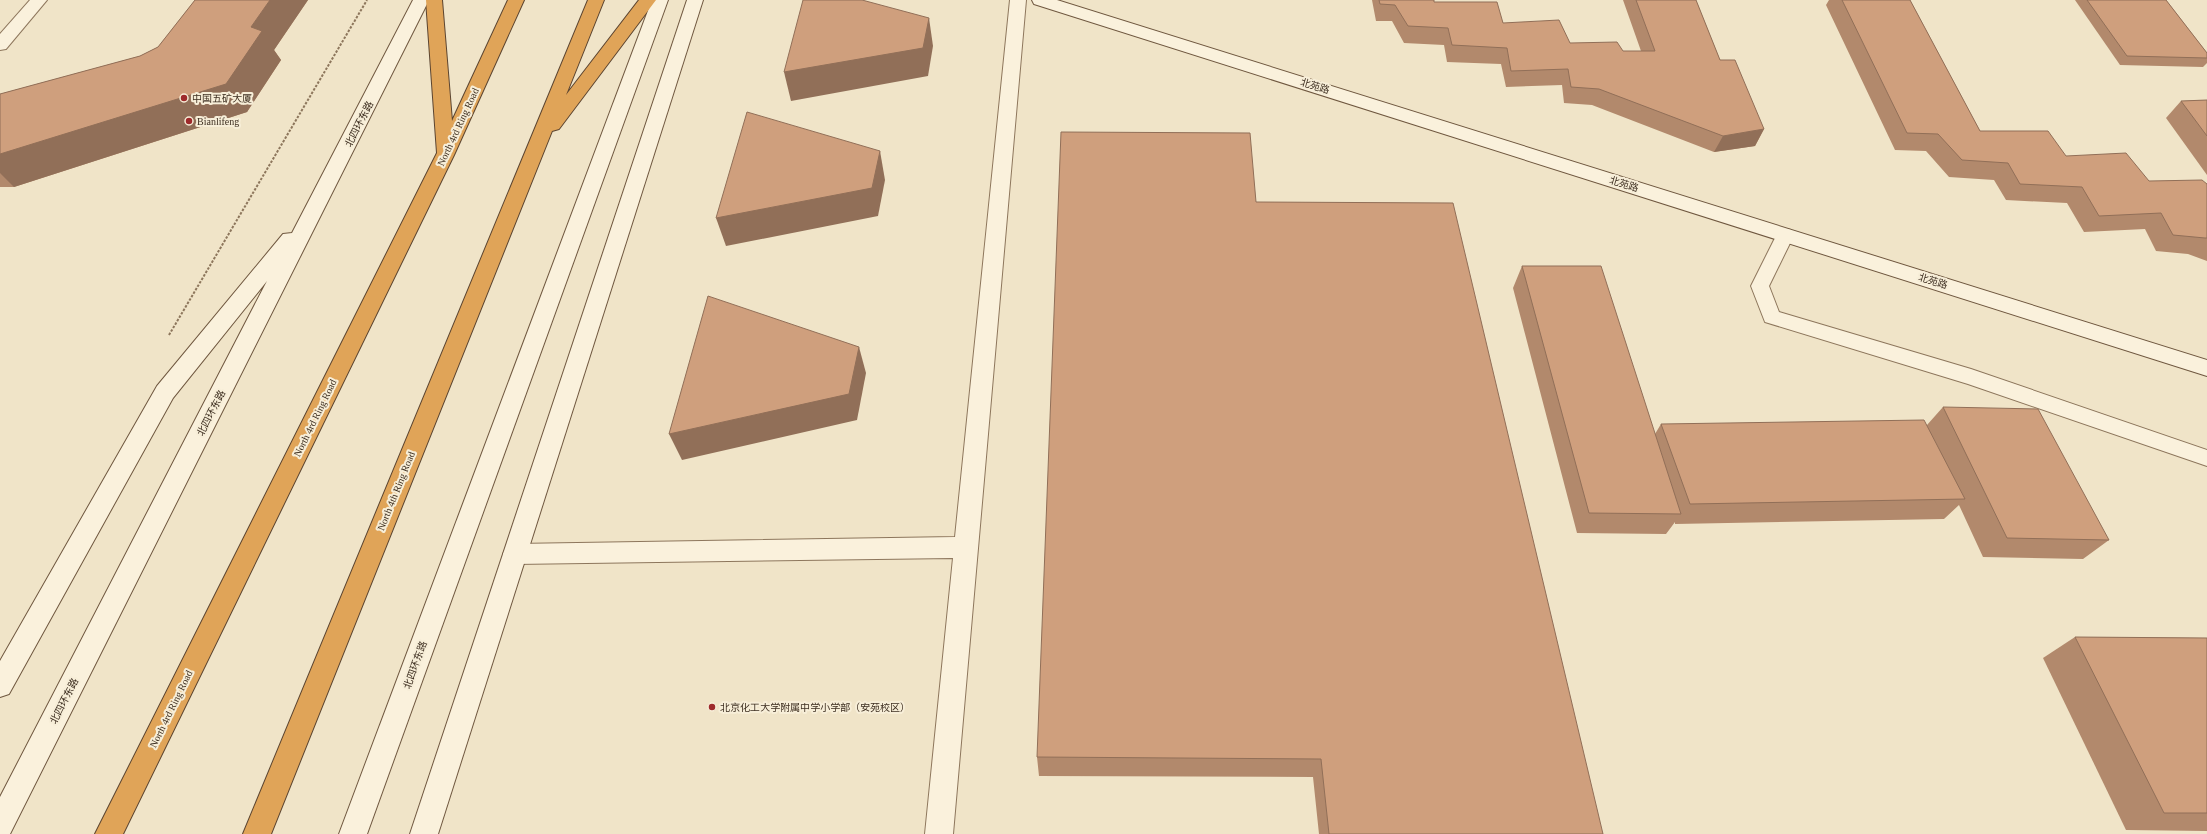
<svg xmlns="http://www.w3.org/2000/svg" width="2207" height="834" font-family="'Times New Roman','Noto Sans SC',serif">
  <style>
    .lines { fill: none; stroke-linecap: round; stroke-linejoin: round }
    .lane-casing { stroke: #8d765c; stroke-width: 2 }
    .street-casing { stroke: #8d765c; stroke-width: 2 }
    .secondary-casing { stroke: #6f573f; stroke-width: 2 }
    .highway-casing { stroke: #5b4430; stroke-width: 2 }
    .path { stroke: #8d765c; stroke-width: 2; stroke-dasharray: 2.5 1.5; stroke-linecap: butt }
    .lane { fill: #faf1dc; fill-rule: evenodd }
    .street { fill: #faf1dc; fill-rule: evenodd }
    .secondary { fill: #faf1dc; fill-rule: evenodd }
    .highway { fill: #e0a458; fill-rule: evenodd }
    .wall { fill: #b2896c }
    .shaded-wall { fill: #916f58 }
    .building { fill: #cf9f7d; stroke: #916f58 }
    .poi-dot { fill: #9e2a2b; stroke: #f7eed8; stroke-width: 1.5 }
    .labels { text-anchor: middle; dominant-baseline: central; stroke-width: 4; stroke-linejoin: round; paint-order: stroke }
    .street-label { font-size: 10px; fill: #3d2e20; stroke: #f7eed8 }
    .poi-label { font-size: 10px; fill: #3d2e20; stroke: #f7eed8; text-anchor: start }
  </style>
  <rect width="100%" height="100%" fill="#f0e4c8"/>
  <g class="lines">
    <g class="lane-casing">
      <path id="lane" d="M1785,229L1791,230L1794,235L1769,286L1779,312L1971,369L2207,450V466L1968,384L1765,322L1751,286L1779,230Z"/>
    </g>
    <g class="street-casing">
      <g id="street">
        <path d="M30,0H47L6,49L0,50V34Z"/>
        <path d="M1010,0H1026L953,834H925L953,558L515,564L507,561L503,554L507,547L515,544L955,537Z"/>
      </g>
    </g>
    <g class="secondary-casing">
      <g id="secondary">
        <path d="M413,0H429L10,834H0V797L267,281L173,398L9,694L0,697V661L157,386L283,234L292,233Z"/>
        <path d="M652,0H668L367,834H339Z"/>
        <path d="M687,0H703L438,834H410Z"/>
        <path d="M1032,0H1057L2207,360V376L1034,4Z"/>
      </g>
    </g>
    <g class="highway-casing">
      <g id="highway">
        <path d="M426,0H442L452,121L508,0H524L454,155L123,834H95L437,153Z"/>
        <path d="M588,0H604L566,95L639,0H656L559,129L552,131L271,834H243Z"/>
      </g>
    </g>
    <path class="path" d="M169,335L367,0"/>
    <use href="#lane" class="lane"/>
    <use href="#street" class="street"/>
    <use href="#secondary" class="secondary"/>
    <use href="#highway" class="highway"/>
  </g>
  <g class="wall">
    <path d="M195,0H308L274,50L281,60L247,112L14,187H0V94L140,56L158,47Z"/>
    <path d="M1372,0H1434V2L1570,43L1623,51H1641L1623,0H1696L1720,60L1764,129L1755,146L1714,152L1592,105L1564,103L1562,85L1506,87L1501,64L1447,62L1444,45L1404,43L1392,21H1376Z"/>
    <path d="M1829,0H1910L1980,131L2149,181L2207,184V261L2188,254L2156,251L2145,229L2084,232L2067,203L2006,200L1994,180L1949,177L1926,151L1895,150L1826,5Z"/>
    <path d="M2075,0H2166L2207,53V63L2203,67L2120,65Z"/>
    <path d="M2207,100V175L2166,118L2181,101Z"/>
    <path d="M1256,202L1603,834H1319L1313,777L1039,776L1037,757Z"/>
    <path d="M1522,266L1655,434L1661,424L1927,425L1943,407L2109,540L2083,559L1983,557L1959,505L1944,519L1675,524V522L1666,534L1577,533L1513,288Z"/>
    <path d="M2075,637L2207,638V831L2126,830L2043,658Z"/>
  </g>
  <g class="shaded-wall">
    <path d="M270,0H308L274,50L281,60L247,112L14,187L0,173V154L251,27Z"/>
    <path d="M929,18L933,46L928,76L791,101L784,72Z"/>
    <path d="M1764,129L1755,146L1714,152L1723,136Z"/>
    <path d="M880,151L885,180L878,216L726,246L716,218Z"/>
    <path d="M859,347L866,373L857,420L682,460L669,434Z"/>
  </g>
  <g class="building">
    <path d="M195,0H270L251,27L262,31L226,84L0,154V94L140,56L158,47Z"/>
    <path d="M803,0H862L929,18L923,48L784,72Z"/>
    <path d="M1379,0H1434V2H1497L1503,23L1559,20L1570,43L1617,42L1623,51H1655L1636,0H1696L1720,60H1735L1764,129L1723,136L1599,89L1571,87L1568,69L1511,71L1507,48L1452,45L1448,28L1408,26L1395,5L1380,4Z"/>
    <path d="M1842,0H1910L1980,131H2048L2066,156L2126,153L2149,181L2202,180L2207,184V238H2205L2173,235L2161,213L2099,216L2082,187L2020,184L2008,163L1962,160L1938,134L1907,133Z"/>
    <path d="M2087,0H2166L2207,53V58L2127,56Z"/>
    <path d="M2207,100V136L2181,101Z"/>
    <path d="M747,112L880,151L872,188L716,218Z"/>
    <path d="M1061,132L1250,133L1256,202L1453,203L1603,834H1329L1321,759L1037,757Z"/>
    <path d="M1522,266H1601L1681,514L1589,513Z"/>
    <path d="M708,296L859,347L849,394L669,434Z"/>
    <path d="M1943,407L2038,409L2109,540L2007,538Z"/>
    <path d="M1924,420L1965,499L1690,504L1661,424Z"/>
    <path d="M2075,637L2207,638V813H2164Z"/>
  </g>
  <g class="poi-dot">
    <circle cx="184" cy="98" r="4"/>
    <circle cx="189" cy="121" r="4"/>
    <circle cx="712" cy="707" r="4"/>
  </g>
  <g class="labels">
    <g class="street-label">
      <text transform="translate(1315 86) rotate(17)">北苑路</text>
      <text transform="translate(359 124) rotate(-63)">北四环东路</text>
      <text transform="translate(458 127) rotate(-65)">North 4rd Ring Road</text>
      <text transform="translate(1624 184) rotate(17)">北苑路</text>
      <text transform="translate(1933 281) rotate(17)">北苑路</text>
      <text transform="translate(211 413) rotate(-63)">北四环东路</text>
      <text transform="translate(315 418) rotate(-64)">North 4rd Ring Road</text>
      <text transform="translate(396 491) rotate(-68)">North 4th Ring Road</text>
      <text transform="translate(415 665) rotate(-70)">北四环东路</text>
      <text transform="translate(64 701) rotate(-63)">北四环东路</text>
      <text transform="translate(171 709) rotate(-64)">North 4rd Ring Road</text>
    </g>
    <g class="poi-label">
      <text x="192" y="98">中国五矿大厦</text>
      <text x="197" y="121">Bianlifeng</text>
      <text x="720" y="707">北京化工大学附属中学小学部（安苑校区）</text>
    </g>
  </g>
</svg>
